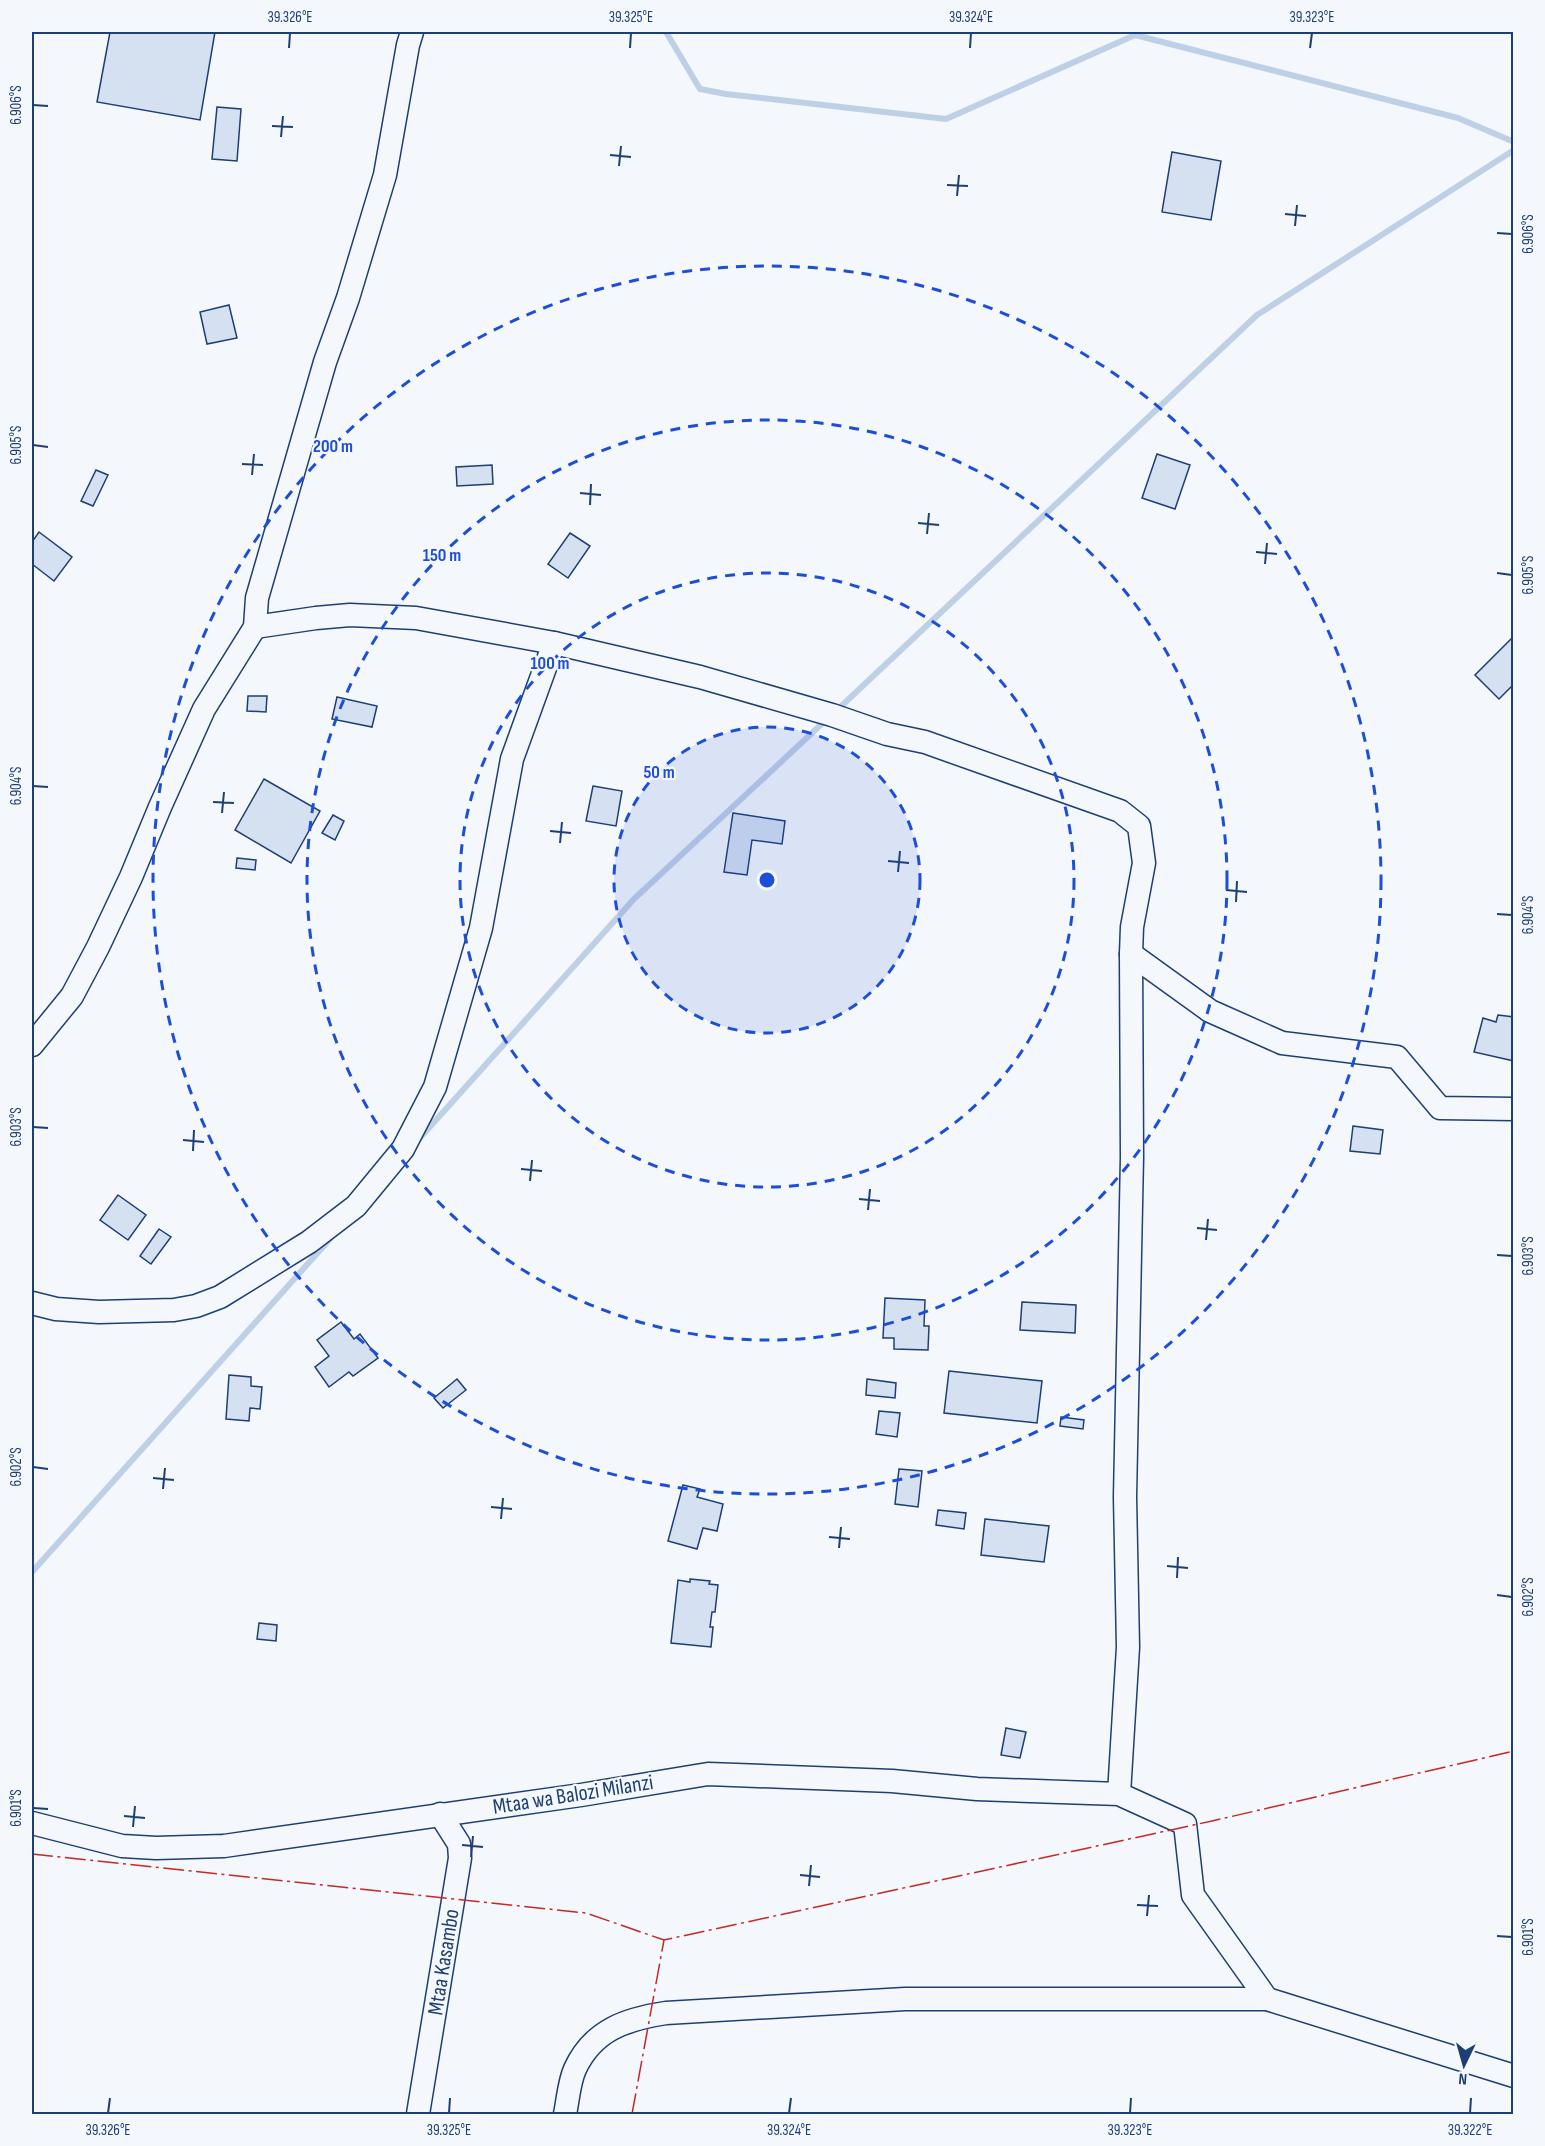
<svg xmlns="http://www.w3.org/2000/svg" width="1545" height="2146" font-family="'Sofia Sans Condensed',sans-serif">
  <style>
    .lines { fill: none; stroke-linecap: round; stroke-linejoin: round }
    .stream { stroke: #bed0e5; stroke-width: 6 }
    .building { fill: #d5e0f0; stroke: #1d3f73; stroke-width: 1.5 }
    .minor-casing { stroke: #1d3f73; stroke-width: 25 }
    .minor { stroke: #f4f7fb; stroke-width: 22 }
    .power { stroke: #c62828; stroke-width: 1.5; stroke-dasharray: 21 4.5 3 4.5; stroke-linecap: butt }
    .ticks { fill: none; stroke: #1d3f73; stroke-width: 2 }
    .ring { fill: none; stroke: #1d4ed8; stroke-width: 3; stroke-dasharray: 10 8 }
    .labels { text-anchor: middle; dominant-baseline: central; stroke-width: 4.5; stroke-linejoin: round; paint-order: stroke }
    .street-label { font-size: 22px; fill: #1d3f73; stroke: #f4f7fb }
    .centre { fill: #1d4ed8; stroke: #f4f7fb; stroke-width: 3 }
    .ring-label { font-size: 18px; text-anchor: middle; font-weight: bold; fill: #1d4ed8; stroke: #f4f7fb; stroke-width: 4.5; stroke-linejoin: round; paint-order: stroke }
    .neatline { fill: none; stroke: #1d3f73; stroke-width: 2 }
    .ticks-label { font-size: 15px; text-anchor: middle; fill: #1d3f73 }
  </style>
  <rect width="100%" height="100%" fill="#f4f7fb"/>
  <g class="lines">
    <g class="stream">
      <path d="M666,32L700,89L726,94L946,119L1135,35L1458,118L1514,142"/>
      <path d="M835,712L1257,315L1514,150"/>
      <path d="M419,1139L634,899L827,719"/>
      <path d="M32,1572L330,1239"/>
    </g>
  </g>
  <g class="building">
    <path d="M110,32H215L200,120L97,102Z"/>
    <path d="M217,107L241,109L237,161L212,159Z"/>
    <path d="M1172,152L1221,161L1211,220L1162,212Z"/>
    <path d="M229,305L237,338L207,344L200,312Z"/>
    <path d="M1157,454L1190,465L1175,509L1142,498Z"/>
    <path d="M492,465L493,484L457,486L456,467Z"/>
    <path d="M96,470L108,475L93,506L81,501Z"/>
    <path d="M39,532L72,557L54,581L32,564V542Z"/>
    <path d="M570,533L590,546L568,578L548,564Z"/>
    <path d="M1514,636V684L1499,699L1475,675Z"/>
    <path d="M248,696H267L266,712L247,711Z"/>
    <path d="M337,697L377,706L372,727L332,719Z"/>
    <path d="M264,779L320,811L291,863L235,830Z"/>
    <path d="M593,786L622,791L616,826L586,821Z"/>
    <path d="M733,813L785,821L782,844L752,840L747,875L724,872Z"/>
    <path d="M333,815L344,821L335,840L322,833Z"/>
    <path d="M237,858L256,860L255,870L236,868Z"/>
    <path d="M1498,1015L1514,1017V1061L1474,1052L1483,1018L1496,1022Z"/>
    <path d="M1353,1126L1383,1130L1380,1154L1350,1151Z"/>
    <path d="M118,1195L146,1215L128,1240L100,1220Z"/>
    <path d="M159,1229L171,1237L151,1264L140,1256Z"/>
    <path d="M885,1298L925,1300L924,1326H929L928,1350L894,1349V1338H883Z"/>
    <path d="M1022,1302L1076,1305L1075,1333L1020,1330Z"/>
    <path d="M341,1322L354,1339L360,1334L378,1358L353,1376L349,1372L329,1387L315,1367L329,1356L317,1340Z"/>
    <path d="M949,1371L1042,1381L1037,1423L944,1413Z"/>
    <path d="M229,1375L251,1377V1386L262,1387L260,1409L250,1408L249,1421L226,1419Z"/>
    <path d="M457,1379L466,1390L443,1408L434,1398Z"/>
    <path d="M867,1379L896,1383L895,1398L866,1395Z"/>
    <path d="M879,1411L900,1413L897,1437L876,1434Z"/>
    <path d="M1061,1417L1084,1420L1083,1429L1060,1426Z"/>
    <path d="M899,1469L922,1471L918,1507L895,1504Z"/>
    <path d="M683,1485L700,1489L697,1497L723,1504L717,1531L703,1528L697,1549L668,1541Z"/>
    <path d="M938,1510L966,1513L964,1529L936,1525Z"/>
    <path d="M985,1519L1049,1526L1044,1562L981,1555Z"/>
    <path d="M690,1579L710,1581L709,1584L718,1585L715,1612H712L710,1627H713L711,1647L671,1643L678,1580L690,1582Z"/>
    <path d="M259,1623L277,1625L276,1641L257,1639Z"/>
    <path d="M1006,1728L1026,1732L1020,1758L1001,1755Z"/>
  </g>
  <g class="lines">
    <g class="minor-casing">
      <g id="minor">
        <path d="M255,627L316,618L350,615L416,618L554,643L700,677L832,715L887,734L925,742L1120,811L1139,826L1144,863L1132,927L1131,954L1132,1157L1125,1497L1128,1647L1119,1794"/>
        <path d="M1131,954L1210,1011L1282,1043L1397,1057L1440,1108L1514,1109"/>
        <path d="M32,1045L72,996L98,947L131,877L160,807L204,709L255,627L257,598L325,362L348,298L385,175L408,45L412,32"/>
        <path d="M32,1303L56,1309L99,1312L174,1310L196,1306L220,1297L309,1242L356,1206L403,1149L435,1087L481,928L512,759L554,643"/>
        <path d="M32,1823L122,1846L156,1848L224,1846L581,1795L708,1774L892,1781L977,1789L1119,1794L1185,1824L1193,1895L1267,1999"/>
        <path d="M418,2114L460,1858L459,1844L440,1814"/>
        <path d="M565,2114C568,2100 569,2082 575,2069C593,2030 626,2019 666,2013L905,1999H1267L1514,2076"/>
      </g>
    </g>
    <use href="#minor" class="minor"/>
    <g class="power">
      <path d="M32,1854L586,1913L664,1940L1212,1821L1514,1751"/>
      <path d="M632,2114L664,1940"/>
    </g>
  </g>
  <path class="ticks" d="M289,48L290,33M630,48L631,33M970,48L971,33M1310,48L1312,33M33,105L48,106M272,126L293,127M281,137L283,116M610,155L631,157M619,166L621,146M947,185L968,186M957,196L959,175M1285,214L1306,216M1295,226L1297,205M1497,233L1512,234M33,445L48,447M242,464L263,465M252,475L254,454M580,493L601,495M590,505L591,484M918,523L939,525M927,534L929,513M1256,552L1277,554M1265,564L1267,543M1497,573L1512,575M33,786L48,787M213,802L234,803M222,813L224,792M550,831L571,833M560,843L562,822M888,861L909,863M898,872L900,851M1226,890L1247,892M1236,902L1237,881M1497,914L1512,915M33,1127L48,1128M183,1140L204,1142M193,1151L194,1130M521,1169L542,1171M530,1181L532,1160M859,1199L880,1201M868,1210L870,1189M1197,1228L1217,1230M1206,1240L1208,1219M1497,1255L1512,1256M33,1467L48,1469M153,1478L174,1480M163,1489L165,1468M491,1507L512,1509M501,1519L503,1498M829,1537L850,1539M839,1548L841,1527M1167,1566L1188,1568M1177,1578L1178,1557M1497,1595L1512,1597M33,1808L48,1809M124,1816L145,1818M133,1827L135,1806M462,1845L483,1847M471,1857L473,1836M800,1875L820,1877M809,1886L811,1865M1137,1905L1158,1906M1147,1916L1149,1895M1497,1936L1512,1937M108,2113L110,2098M449,2113L450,2098M789,2113L791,2098M1130,2113L1131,2098M1470,2113L1471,2098"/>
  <circle cx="767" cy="880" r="153" fill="#1d4ed8" fill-opacity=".12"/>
  <g class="ring">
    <circle cx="767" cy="880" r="153"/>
    <circle cx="767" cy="880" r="307"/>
    <circle cx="767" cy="880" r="460"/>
    <circle cx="767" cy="880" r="614"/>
  </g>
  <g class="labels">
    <g class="street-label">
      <text transform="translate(573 1795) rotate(-9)">Mtaa wa Balozi Milanzi</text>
      <text transform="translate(444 1962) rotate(-81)">Mtaa Kasambo</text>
    </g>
  </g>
  <circle cx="767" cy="880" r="9" class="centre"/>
  <g class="ring-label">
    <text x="333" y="452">200 m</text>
    <text x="442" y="561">150 m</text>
    <text x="550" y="669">100 m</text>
    <text x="659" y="778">50 m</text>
  </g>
  <rect width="1545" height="2146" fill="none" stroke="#f4f7fb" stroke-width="66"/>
  <g transform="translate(1464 2065) rotate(185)" stroke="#f4f7fb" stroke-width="4.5" paint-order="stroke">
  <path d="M0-4.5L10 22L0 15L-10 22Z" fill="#1d3f73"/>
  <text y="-9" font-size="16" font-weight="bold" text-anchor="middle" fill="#1d3f73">N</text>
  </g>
  <rect x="33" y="33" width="1479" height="2080" class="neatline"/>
  <g class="ticks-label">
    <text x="290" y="22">39.326°E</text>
    <text x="631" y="22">39.325°E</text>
    <text x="971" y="22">39.324°E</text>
    <text x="1312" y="22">39.323°E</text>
    <text transform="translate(16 105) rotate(-90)" y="5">6.906°S</text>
    <text transform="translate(1528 234) rotate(-90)" y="5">6.906°S</text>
    <text transform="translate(16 445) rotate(-90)" y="5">6.905°S</text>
    <text transform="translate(1528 575) rotate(-90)" y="5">6.905°S</text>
    <text transform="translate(16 786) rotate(-90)" y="5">6.904°S</text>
    <text transform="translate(1528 915) rotate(-90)" y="5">6.904°S</text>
    <text transform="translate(16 1127) rotate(-90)" y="5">6.903°S</text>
    <text transform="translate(1528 1256) rotate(-90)" y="5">6.903°S</text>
    <text transform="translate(16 1467) rotate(-90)" y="5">6.902°S</text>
    <text transform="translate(1528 1597) rotate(-90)" y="5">6.902°S</text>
    <text transform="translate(16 1808) rotate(-90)" y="5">6.901°S</text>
    <text transform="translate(1528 1937) rotate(-90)" y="5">6.901°S</text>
    <text x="108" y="2135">39.326°E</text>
    <text x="449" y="2135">39.325°E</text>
    <text x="789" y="2135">39.324°E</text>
    <text x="1130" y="2135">39.323°E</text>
    <text x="1470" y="2135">39.322°E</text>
  </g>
</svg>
